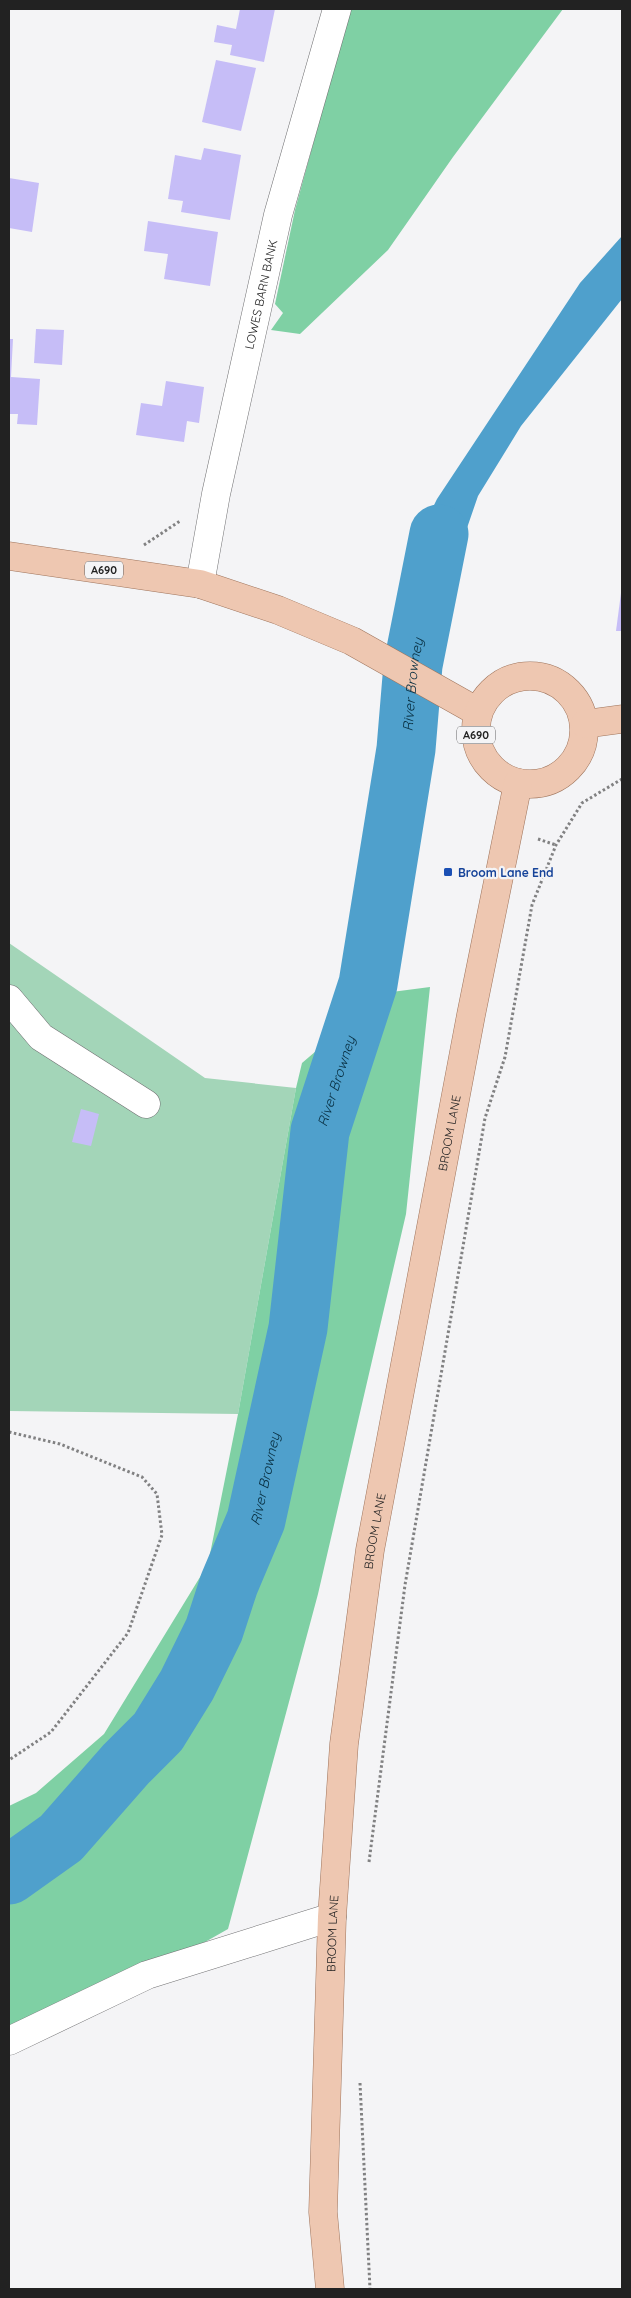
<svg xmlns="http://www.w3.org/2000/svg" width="631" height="2298" font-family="Quicksand,sans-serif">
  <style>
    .green { fill: #a3d5b8 }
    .forest { fill: #7fd0a4 }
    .water { fill: #4fa0cc }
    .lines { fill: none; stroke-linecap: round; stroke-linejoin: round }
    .river { stroke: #4fa0cc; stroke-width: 59 }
    .building { fill: #c6bdf7 }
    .minor-casing { stroke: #717173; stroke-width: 29 }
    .major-casing { stroke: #9f755d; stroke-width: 29 }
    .path { stroke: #818182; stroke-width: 3; stroke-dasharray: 2.5 2.5; stroke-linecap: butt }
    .minor { stroke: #fff; stroke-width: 28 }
    .major { stroke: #eec7b1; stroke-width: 28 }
    .transit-dot { fill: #1a4fb4; stroke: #f4f4f6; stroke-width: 2 }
    .labels { text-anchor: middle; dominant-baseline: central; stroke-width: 4.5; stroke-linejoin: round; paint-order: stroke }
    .shield { fill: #f4f4f6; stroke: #616162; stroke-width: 1 }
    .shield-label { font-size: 11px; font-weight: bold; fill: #222 }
    .street-label { font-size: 12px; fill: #222; stroke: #f4f4f6 }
    .transit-label { font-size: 12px; font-weight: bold; fill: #164399; stroke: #f4f4f6; text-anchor: start }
    .water-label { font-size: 14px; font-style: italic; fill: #072d3f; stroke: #f4f4f6 }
  </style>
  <rect width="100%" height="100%" fill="#f4f4f6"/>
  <path class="green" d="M9,943L205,1078L296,1088L238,1414L9,1411Z"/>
  <g class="forest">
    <path d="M350,9H563L453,157L388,250L300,334L271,330L283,313L275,304L295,210Z"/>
    <path d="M430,987L406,1214L318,1594L228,1929L147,1975L9,2041V1806L36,1793L104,1734L208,1564L238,1414L296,1088L302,1063L384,993Z"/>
  </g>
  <path class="water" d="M622,236V299L521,426L478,496L457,557L445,620L400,606L407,560L437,499L580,283Z"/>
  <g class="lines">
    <path class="river" id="s1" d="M9,1875L61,1838L126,1764L158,1732L187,1685L214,1630L229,1584L256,1520L298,1328L320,1131L368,984L406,749L413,665L439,534"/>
  </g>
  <g class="building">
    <path d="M240,9H275L264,62L230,55L232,45L214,42L217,25L236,29Z"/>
    <path d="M216,60L256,68L241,131L202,122Z"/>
    <path d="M204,148L241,155L230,220L181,212L183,201L168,199L175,155L201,160Z"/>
    <path d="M9,178L39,183L32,232L9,228Z"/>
    <path d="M148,221L218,232L210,286L164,279L168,254L144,251Z"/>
    <path d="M36,329L64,330L62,365L34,363Z"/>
    <path d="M9,339H13L11,377L40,379L37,425L17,424L18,414H9Z"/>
    <path d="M166,381L204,387L199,423L187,421L184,442L136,435L141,403L162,406Z"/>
    <path d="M621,593H622V631H616Z"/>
    <path d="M81,1109L99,1114L91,1146L72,1142Z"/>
  </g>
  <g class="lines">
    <g class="minor-casing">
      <g id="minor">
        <path id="s2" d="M200,584L216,494L278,215L337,9"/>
        <path d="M9,999L41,1037L146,1104"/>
        <path d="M9,2041L147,1975L332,1917"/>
      </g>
    </g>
    <g class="major-casing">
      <g id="major">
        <path d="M9,556L200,584L278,610L352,641L478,712"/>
        <circle cx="530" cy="730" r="54"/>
        <path d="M585,724L622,719"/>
        <path id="s3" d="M330,2289L323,2212L332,1917L344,1744L370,1550L471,1015L518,783"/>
      </g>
    </g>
    <g class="path">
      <path d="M144,545L180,521"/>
      <path d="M538,839L556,845"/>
      <path d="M9,1432L60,1444L142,1477L157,1494L162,1535L128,1633L51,1732L9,1760"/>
      <path d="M369,1862L405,1585L485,1118L505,1057L532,905L556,845L582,803L622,779"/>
      <path d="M360,2083L370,2289"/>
    </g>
    <use href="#minor" class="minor"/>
    <use href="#major" class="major"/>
  </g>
  <rect class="transit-dot" x="443" y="867" width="10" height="10" rx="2.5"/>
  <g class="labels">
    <g class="shield">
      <rect x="85" y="561.5" width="38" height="17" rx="4"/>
      <rect x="457" y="726.5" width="38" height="17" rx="4"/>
    </g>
    <g class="shield-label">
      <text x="104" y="570">A690</text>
      <text x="476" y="735">A690</text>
    </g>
    <g class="street-label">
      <text stroke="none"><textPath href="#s2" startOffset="296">LOWES BARN BANK</textPath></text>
      <text stroke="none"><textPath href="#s3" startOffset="1166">BROOM LANE</textPath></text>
      <text stroke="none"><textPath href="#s3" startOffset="761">BROOM LANE</textPath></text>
      <text stroke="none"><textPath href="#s3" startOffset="356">BROOM LANE</textPath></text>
    </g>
    <g class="transit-label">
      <text x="458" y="872">Broom Lane End</text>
    </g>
    <g class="water-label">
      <text stroke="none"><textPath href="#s1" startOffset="1294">River Browney</textPath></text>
      <text stroke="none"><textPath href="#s1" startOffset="889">River Browney</textPath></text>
      <text stroke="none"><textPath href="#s1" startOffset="484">River Browney</textPath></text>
    </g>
  </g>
  <rect width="631" height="2298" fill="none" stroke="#222222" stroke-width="20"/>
</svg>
